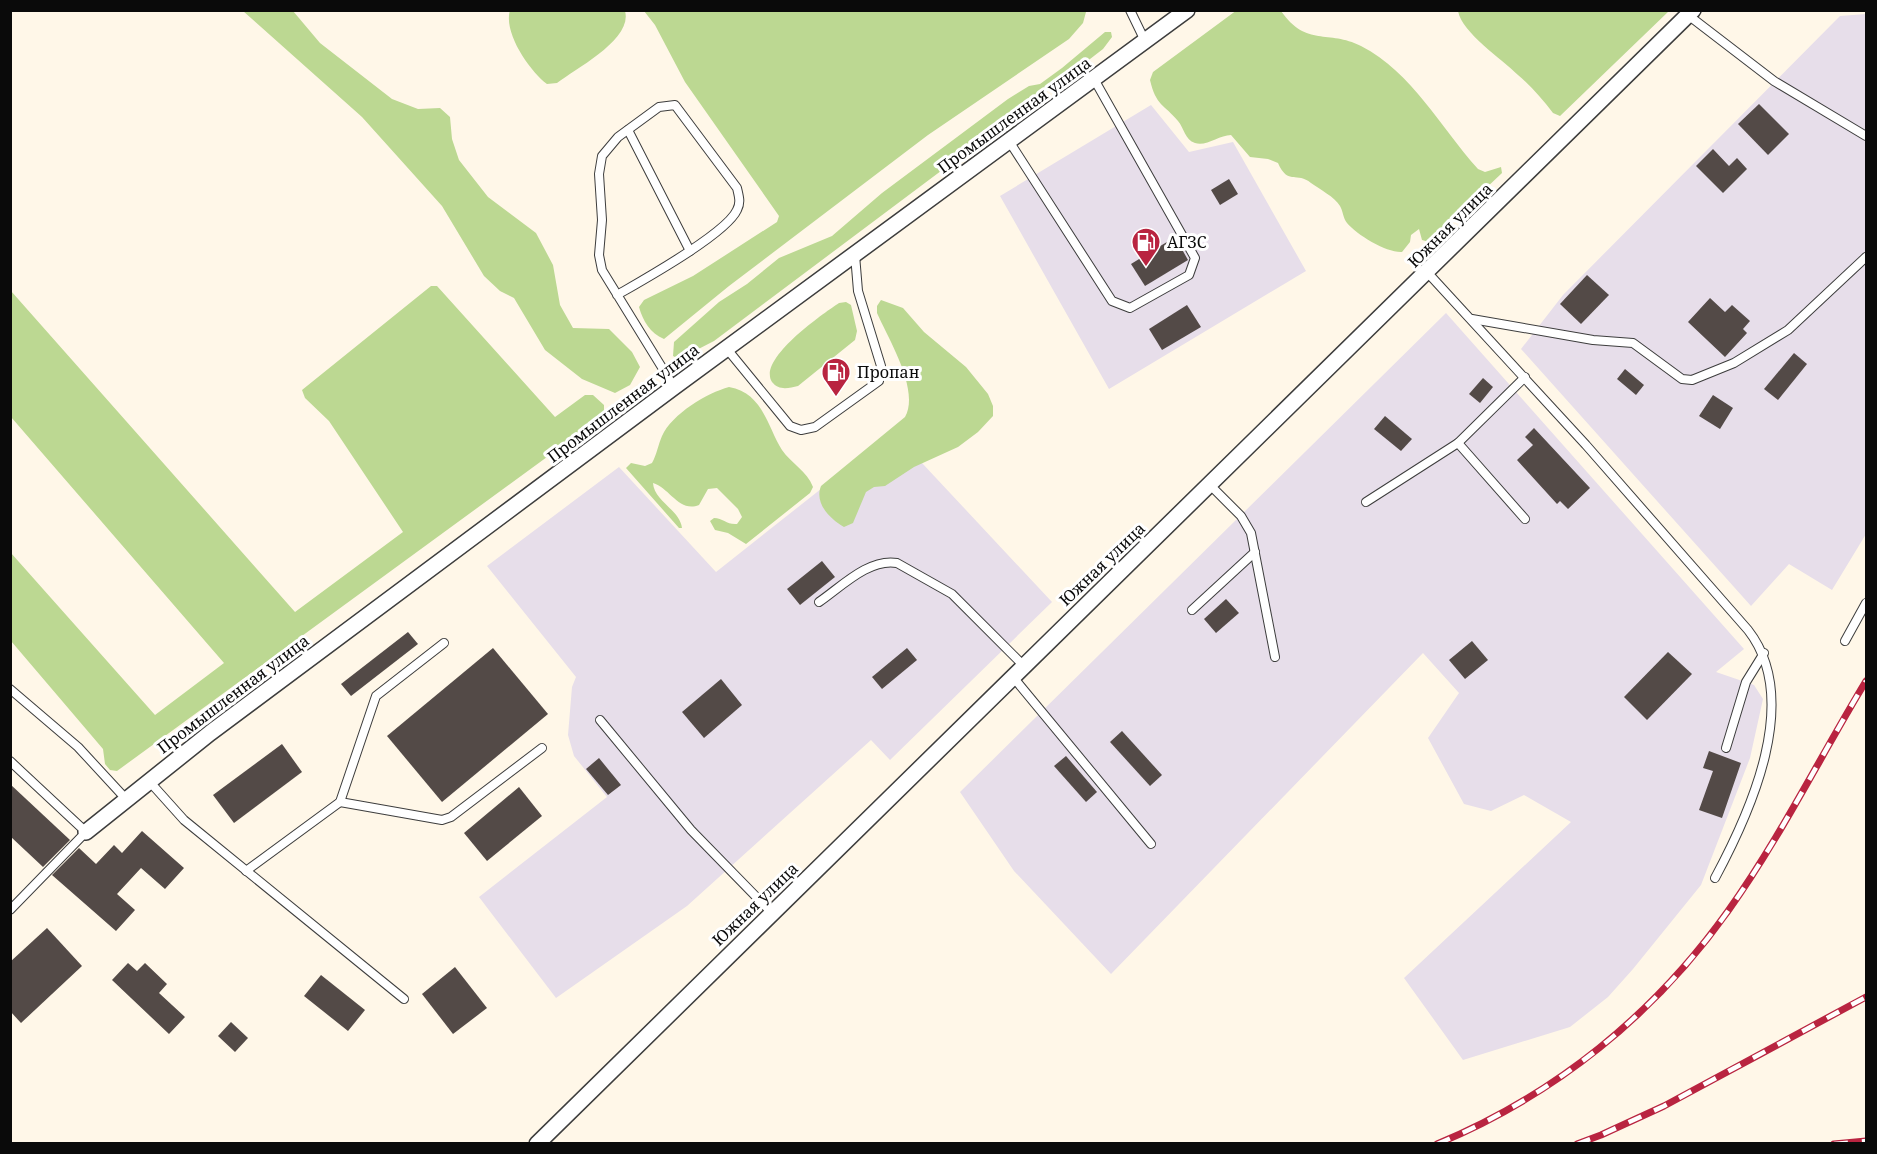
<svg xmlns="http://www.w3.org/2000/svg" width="1877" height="1154" font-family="'Noto Serif',serif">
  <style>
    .industrial { fill: #e7deea }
    .forest { fill: #bcd892 }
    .building { fill: #534a47 }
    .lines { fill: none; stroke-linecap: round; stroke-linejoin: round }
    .lane-casing { stroke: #3d3d3d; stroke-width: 10 }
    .street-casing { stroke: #3d3d3d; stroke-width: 18 }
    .lane { stroke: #fff; stroke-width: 8 }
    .street { stroke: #fff; stroke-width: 15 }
    .rail-casing { stroke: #b92440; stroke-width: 7 }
    .rail { stroke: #fff; stroke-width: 4.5; stroke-dasharray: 14; stroke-linecap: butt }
    .labels { text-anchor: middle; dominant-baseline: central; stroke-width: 6; stroke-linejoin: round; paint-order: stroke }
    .street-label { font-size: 16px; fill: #0a0a0a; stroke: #fff }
    .poi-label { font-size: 16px; fill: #0a0a0a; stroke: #fff; text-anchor: start }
  </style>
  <rect width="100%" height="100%" fill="#fff7e8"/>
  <g class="industrial">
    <path d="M1866,14V534L1832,590L1789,564L1751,606L1521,349L1563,295L1840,16Z"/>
    <path d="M1151,105L1189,152L1233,142L1306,271L1109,389L1000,196Z"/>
    <path d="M1446,313L1744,649L1716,672L1754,685L1763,699L1750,758L1701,885L1633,969L1608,997L1570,1027L1463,1060L1404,978L1571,822L1524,795L1491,811L1464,804L1428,738L1459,693L1423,653L1111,974L1014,871L960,792Z"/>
    <path d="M893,432L1052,602L890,760L871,740L687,906L556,998L479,897L607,797L574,756L568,735L572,687L576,677L487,566L619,467L716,572Z"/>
  </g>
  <g class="forest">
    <path d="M510,10L625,11C633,39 577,68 557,83L547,84C530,71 503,33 510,10Z"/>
    <path d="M1237,10L1281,11C1307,48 1328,29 1361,46C1413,73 1440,127 1478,169L1485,172L1501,167L1502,173L1429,242L1422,240L1419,229L1411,235L1410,242L1402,252C1387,253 1357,235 1347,223C1343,218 1343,211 1340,206C1335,197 1319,189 1311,183C1297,171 1288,186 1278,163L1268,159L1250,157L1231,135C1219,135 1206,147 1195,143C1185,140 1184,128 1178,121C1164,104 1156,106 1150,80L1153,72Z"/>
    <path d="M243,11H293L320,43L392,99L418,109L440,108L450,117L452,139L459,160L488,197L536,233L553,265L560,305L573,328L609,329L632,352L640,367L630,385L615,393L582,379L545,350L514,298L500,291L484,276L442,206L362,117Z"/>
    <path d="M644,11L1085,10L1086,12L1083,23L1069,39L928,135L729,286L664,339C650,333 643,321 639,307L644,300L693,276L777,222L779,216L685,82L655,25Z"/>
    <path d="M1458,11V10L1669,11L1560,116L1553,113C1543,100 1531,86 1518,75C1502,59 1462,33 1458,11Z"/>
    <path d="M1105,32H1111L1112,37L1103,49L1081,66L714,341L679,359L673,356L674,342L719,302L747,284L779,258L832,236L882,193L1008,99L1029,86L1040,84L1062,68Z"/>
    <path d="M431,286H437L555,417L585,395H593L604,405V411L599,419L117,771L110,770L105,764L103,749L11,641V553L155,715L224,663L11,417V291L295,612L403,532L329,421L305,398L302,390Z"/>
    <path d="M881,300L903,308L924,332L966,367L988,394L993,406V416L978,432L958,447L914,467L885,486L874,487L866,492L853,523L844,527C830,519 814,503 821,486L905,417C920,390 889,340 877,313V306Z"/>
    <path d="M846,302L851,305L857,331L855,340L798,386C789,388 779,391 772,382C757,359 824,313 839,303Z"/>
    <path d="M729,387C763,393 767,426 782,450C791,463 807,471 813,487L810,493L746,544L728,533L715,530L710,521L714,518C723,518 727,525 737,524L742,517L738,509L717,488L708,489L699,505C679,513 670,488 653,483C654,501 680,510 682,528H679L626,468L631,463L645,466L652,463C657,454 658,445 662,436C672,414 707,393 729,387Z"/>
  </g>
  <g class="building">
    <path d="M1759,104L1789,134L1768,155L1738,124Z"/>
    <path d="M1713,149L1729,166L1737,158L1747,169L1723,193L1696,166Z"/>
    <path d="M1229,179L1238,194L1220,205L1211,190Z"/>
    <path d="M1175,237L1188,260L1145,286L1131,264Z"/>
    <path d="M1587,275L1609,295L1581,324L1560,304Z"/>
    <path d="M1710,298L1725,312L1732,305L1750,321L1743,329L1747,333L1725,357L1688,322Z"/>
    <path d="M1187,305L1201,327L1162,350L1149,329Z"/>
    <path d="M1794,353L1807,364L1778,400L1764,389Z"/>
    <path d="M1625,369L1644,385L1636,395L1617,379Z"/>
    <path d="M1483,378L1493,387L1480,403L1469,394Z"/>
    <path d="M1713,395L1733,408L1720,429L1699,416Z"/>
    <path d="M1385,416L1412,439L1401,451L1374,429Z"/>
    <path d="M1534,428L1590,488L1568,509L1560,501L1557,504L1517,460L1533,445L1525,437Z"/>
    <path d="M822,561L835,577L800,605L787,589Z"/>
    <path d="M1226,599L1239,613L1216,633L1204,619Z"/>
    <path d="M408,632L418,644L351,696L341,684Z"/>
    <path d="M1472,641L1488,660L1465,679L1449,660Z"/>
    <path d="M493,648L548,714L442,802L387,736Z"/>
    <path d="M907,648L917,660L882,689L872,677Z"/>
    <path d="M1668,652L1692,674L1647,720L1624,697Z"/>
    <path d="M721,679L742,705L704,738L682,712Z"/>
    <path d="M1122,731L1162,775L1150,786L1110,742Z"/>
    <path d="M282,744L302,772L234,823L213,795Z"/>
    <path d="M1709,751L1741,763L1722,818L1699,810L1713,771L1703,768Z"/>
    <path d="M1066,756L1097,792L1086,802L1054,766Z"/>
    <path d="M599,758L621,785L608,795L586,769Z"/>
    <path d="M10,784L70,840L43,867L10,836Z"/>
    <path d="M519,787L542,816L487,861L464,833Z"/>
    <path d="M142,831L184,868L165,889L141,868L117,894L135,910L116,931L52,875L79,848L96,864L114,845L122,853Z"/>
    <path d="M47,928L82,966L21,1023L10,1011V962Z"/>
    <path d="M128,963L137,971L145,963L167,984L159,993L185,1017L169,1034L112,980Z"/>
    <path d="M455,967L487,1008L453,1034L422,994Z"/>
    <path d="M321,975L365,1010L348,1031L304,996Z"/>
    <path d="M231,1022L248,1038L235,1052L218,1036Z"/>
  </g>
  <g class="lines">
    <g class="lane-casing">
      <g id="lane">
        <path d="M1130,10L1145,41"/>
        <path d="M1688,15L1774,81L1866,136"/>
        <path d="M628,130L690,251"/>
        <path d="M1009,141L1112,301L1130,308L1189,275L1195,258L1094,79"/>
        <path d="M1427,272L1586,445L1748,630C1802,699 1751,811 1715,878"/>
        <path d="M617,295C643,280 726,234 737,210C741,202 739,197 737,188L675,105L659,107L618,137L602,156L599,174L602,220L599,255L602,270L674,387"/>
        <path d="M1472,319L1593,340L1633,343L1682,379L1692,380L1734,363L1788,330L1866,257"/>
        <path d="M727,349L790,426L801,430L815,427L879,381L881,366L858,291L855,255"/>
        <path d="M1458,443L1525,519"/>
        <path d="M1210,485L1241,516L1251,533L1275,657"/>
        <path d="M1366,502L1458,443L1525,377"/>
        <path d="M819,602C841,587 869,558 897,563L952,594L1024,666"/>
        <path d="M1192,610L1255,552"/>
        <path d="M1845,641L1866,603"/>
        <path d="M1013,677L1151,844"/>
        <path d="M10,689L78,747L126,799"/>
        <path d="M600,720L691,830L772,913"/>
        <path d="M1726,748L1746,682L1764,653"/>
        <path d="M10,761L86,832L10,910"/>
        <path d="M149,781L184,820L404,999"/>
        <path d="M340,802L442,820L451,817L542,748"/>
        <path d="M246,871L340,802L376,696L444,643"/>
      </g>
    </g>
    <g class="street-casing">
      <g id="street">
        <path d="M86,832L210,733L674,387L1187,10"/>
        <path d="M537,1144L1693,10"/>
      </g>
    </g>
    <use href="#lane" class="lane"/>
    <use href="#street" class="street"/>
    <g class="rail-casing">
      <g id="rail">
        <path d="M1437,1144C1555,1095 1654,1015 1728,911C1780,838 1820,757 1866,681"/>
        <path d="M1577,1144L1601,1135L1664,1106L1866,997"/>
        <path d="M1834,1144L1866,1141"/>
      </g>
    </g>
    <use href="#rail" class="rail"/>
  </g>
  <defs>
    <g id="fuel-pin" transform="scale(1.5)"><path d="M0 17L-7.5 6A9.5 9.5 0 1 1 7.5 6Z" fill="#b92440" stroke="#fff"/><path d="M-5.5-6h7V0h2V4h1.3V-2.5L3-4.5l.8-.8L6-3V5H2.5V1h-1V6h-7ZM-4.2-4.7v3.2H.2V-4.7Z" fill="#fff"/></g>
  </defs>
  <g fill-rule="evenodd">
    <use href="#fuel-pin" x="1146" y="242"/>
    <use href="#fuel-pin" x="836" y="372"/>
  </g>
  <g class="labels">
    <g class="street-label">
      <text transform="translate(1014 115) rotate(-36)">Промышленная улица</text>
      <text transform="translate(1450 225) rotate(-45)">Южная улица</text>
      <text transform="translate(623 403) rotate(-37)">Промышленная улица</text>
      <text transform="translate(1102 564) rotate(-44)">Южная улица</text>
      <text transform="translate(233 694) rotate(-37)">Промышленная улица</text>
      <text transform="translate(755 904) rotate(-44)">Южная улица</text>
    </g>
    <g class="poi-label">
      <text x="1167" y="242">АГЗС</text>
      <text x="857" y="372">Пропан</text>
    </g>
  </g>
  <rect width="1877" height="1154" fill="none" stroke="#0a0a0a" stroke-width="24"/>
</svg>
